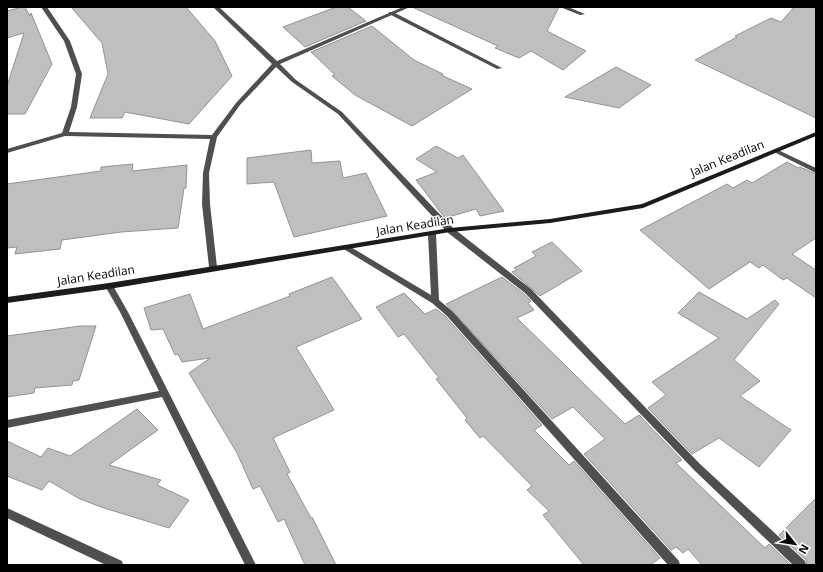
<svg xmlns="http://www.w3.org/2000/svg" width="823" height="572" font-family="'Open Sans',sans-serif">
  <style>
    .building { fill: #bfbfbf; stroke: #939393 }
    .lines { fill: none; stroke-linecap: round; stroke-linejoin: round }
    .lane { fill: #4f4f4f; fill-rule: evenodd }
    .street { fill: #4f4f4f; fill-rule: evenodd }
    .secondary { fill: #1c1c1c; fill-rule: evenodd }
    .labels { text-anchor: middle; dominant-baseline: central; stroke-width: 3; stroke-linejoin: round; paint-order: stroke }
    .street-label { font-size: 12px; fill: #000; stroke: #fff }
  </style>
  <rect width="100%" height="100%" fill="#fff"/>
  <g class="building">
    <path d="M22,7H25L30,16L31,13L52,64L25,114H7V86L24,33L7,38V11Z"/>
    <path d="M71,7H186L215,41L232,76L189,124L125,112L122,118H90L108,74L102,43Z"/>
    <path d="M336,7H348L366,21L305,47L283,27Z"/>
    <path d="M412,7H559L547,31L586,51L563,70L531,51L519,58L495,48L498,46Z"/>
    <path d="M794,7H816V118L695,60L737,37L735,36L771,18L781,22Z"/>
    <path d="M372,26L414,60L443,74L441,75L472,89L412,126L355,95L332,76L335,75L311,52Z"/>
    <path d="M616,67L651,85L619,108L565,97Z"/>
    <path d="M436,146L458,158L463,155L504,211L480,216L476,209L445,218L416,180L437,172L416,159Z"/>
    <path d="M311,150L312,163L340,161L343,178L366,173L387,216L294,237L274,182L247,184V158Z"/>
    <path d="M787,162L798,168L800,167L816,174V238L792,254L816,270V298L787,278L783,280L763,265L759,268L750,262L709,289L640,230L727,184L733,188L747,180L752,183Z"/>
    <path d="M133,164L132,171L187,165L186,188H184L178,228L121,232L62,240L60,249L15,254L17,247L7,248V184L101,171V167Z"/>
    <path d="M552,242L582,271L540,296L512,272L517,270L514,268L536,256L532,252Z"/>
    <path d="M332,277L362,319L296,347L334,410L273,438L290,472L287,474L311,518L312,517L336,565H305L284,519L278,522L260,486L253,489L237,453L189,373L210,358L182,362L178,354L175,355L163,329L151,330L144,308L190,294L203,329L290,296L289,294Z"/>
    <path d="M502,277L524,294L531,301L528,303L534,310L517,318L625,424L639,415L682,460L676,463L765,548L769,544L791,565H702L688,549L683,553L676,547L671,550L584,454L605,439L573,407L552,419L446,304Z"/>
    <path d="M699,292L747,319L775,300L779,304L734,360L760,381L740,396L791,430L759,467L719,438L692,454L648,408L666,395L652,382L719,338L678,313Z"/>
    <path d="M404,293L425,314L436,309L445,316L542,425L534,430L569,465L574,461L660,558L650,565H584L543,515L549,511L527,490L532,486L483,436L480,438L465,420L467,418L436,379L439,378L404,334L398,337L376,307Z"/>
    <path d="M80,326H96L79,380L73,381L72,385L35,388L34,393L7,397V336Z"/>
    <path d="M137,409L158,430L109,465L161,480L157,485L189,500L169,528L101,507L80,499L49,481L42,490L7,476V441L41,457L48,448L70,456Z"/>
    <path d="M816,498V565H807L806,560L779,535Z"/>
  </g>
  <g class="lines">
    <path class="lane" d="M389,12H393L502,68L497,69L389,14Z"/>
    <g class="street">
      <path d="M41,7H47L70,41L82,74L77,107L69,132L212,135L236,103L272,64L213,7H219L277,61L403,7H410L280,64L296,80L342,112L453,228L531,289L700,464L805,561L806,565H793L694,470L525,293L447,232L338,114L292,82L276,67L240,105L217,137L209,173L210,204L217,267L216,269H210L209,267L202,204L203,173L210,139L65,136L7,153V149L62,133L71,107L76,74L64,41Z"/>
      <path d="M560,7H568L585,14L580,15Z"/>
      <path d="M776,149L816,168V173L774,152V150Z"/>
      <path d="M432,231L436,234L439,300L452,311L679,561L680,565H668L446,315L432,303L342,248L346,245L349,246L431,295L428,234Z"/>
      <path d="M109,283L112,284L128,312L256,565H245L162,397L7,428V420L159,391L120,312L105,286Z"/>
      <path d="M7,508L122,561L123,565H106L7,518Z"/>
    </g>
    <path class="secondary" d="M816,132V136L643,208L550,223L450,232L109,289L7,303V297L109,283L450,228L550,219L642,204Z"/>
  </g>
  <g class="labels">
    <g class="street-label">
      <text transform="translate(727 158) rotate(-22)">Jalan Keadilan</text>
      <text transform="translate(415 225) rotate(-9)">Jalan Keadilan</text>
      <text transform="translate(96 275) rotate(-9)">Jalan Keadilan</text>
    </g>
  </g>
  <rect width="823" height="572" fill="none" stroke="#000000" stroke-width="16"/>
  <g transform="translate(795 544) rotate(120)" stroke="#ffffff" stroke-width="3" paint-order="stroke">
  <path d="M0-3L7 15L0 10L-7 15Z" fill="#000000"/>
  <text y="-6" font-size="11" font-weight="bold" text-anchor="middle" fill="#000000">N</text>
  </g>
</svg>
